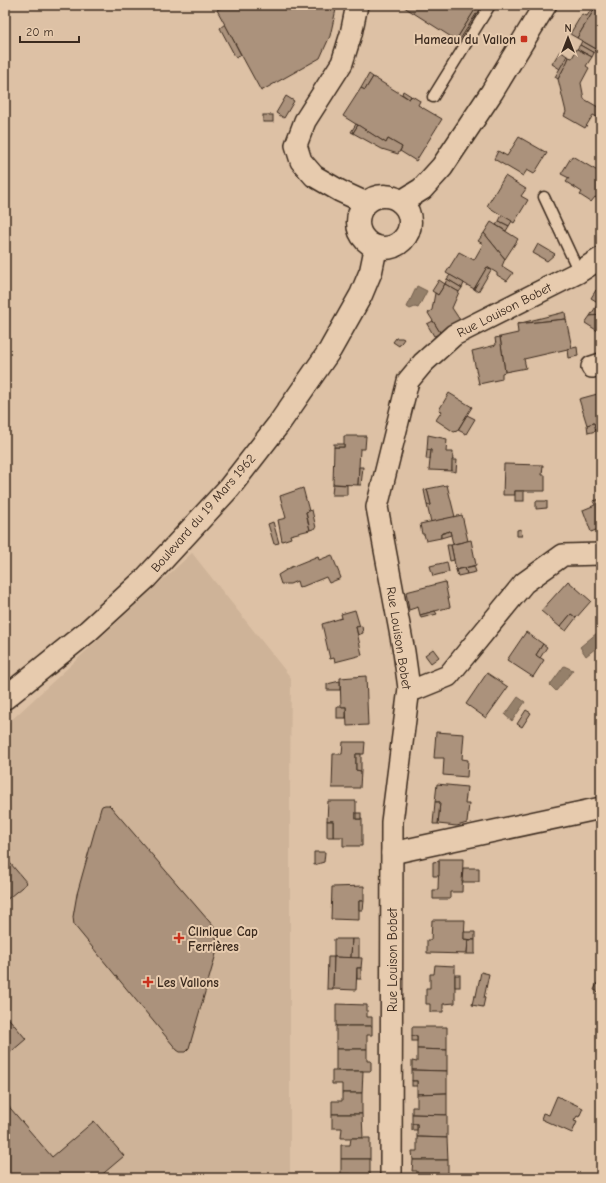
<svg xmlns="http://www.w3.org/2000/svg" width="606" height="1183" font-family="'Comic Neue',sans-serif">
  <style>
    .built { fill: #ceb398 }
    .water { fill: #95806a; stroke: #715e4c }
    .building { fill: #ab927b; stroke: #3b2a1e }
    .lines { fill: none; stroke-linecap: round; stroke-linejoin: round }
    .lane-casing { stroke: #3b2a1e; stroke-width: 13 }
    .street-casing { stroke: #3b2a1e; stroke-width: 24 }
    .secondary-casing { stroke: #3b2a1e; stroke-width: 25 }
    .lane { stroke: #e7cbae; stroke-width: 10 }
    .street { stroke: #e7cbae; stroke-width: 21 }
    .secondary { stroke: #e7cbae; stroke-width: 22 }
    .poi-dot { fill: #c8321e; stroke: #e7cbae; stroke-width: 1.5 }
    .labels { text-anchor: middle; dominant-baseline: central; stroke-width: 4; stroke-linejoin: round; paint-order: stroke }
    .poi-label { font-size: 13px; font-weight: bold; fill: #3b2a1e; stroke: #e7cbae; text-anchor: start }
    .street-label { font-size: 13px; fill: #3b2a1e; stroke: #e7cbae }
  </style>
  <rect width="100%" height="100%" fill="#ddc1a5"/>
  <filter id="ink" filterUnits="userSpaceOnUse"><feTurbulence type="fractalNoise" baseFrequency=".025" numOctaves="2"/><feDisplacementMap in="SourceGraphic" scale="8" xChannelSelector="R" yChannelSelector="G"/><feConvolveMatrix kernelMatrix="1 2 1 2 8 2 1 2 1" color-interpolation-filters="sRGB"/></filter>
  <g filter="url(#ink)">
    <path class="built" d="M192,553L291,678L290,787V1178H5V726Z"/>
    <g class="water">
      <path d="M417,286L427,291L418,308L415,307L410,309L407,307Z"/>
      <path d="M597,633L601,638V644L586,656L580,647Z"/>
      <path d="M564,666L573,670L556,691L550,685Z"/>
      <path d="M518,697L525,702L512,721L505,715Z"/>
    </g>
    <g class="building">
      <path d="M226,5H337L330,36L320,58L261,91L217,10Z"/>
      <path d="M401,5H478L456,40Z"/>
      <path d="M478,5H485L478,15L476,14L459,41L456,40Z"/>
      <path d="M594,5H597L577,38L570,34L582,14L587,16Z"/>
      <path d="M597,5H601V45L598,50L577,38Z"/>
      <path d="M225,24L241,55L236,58L220,28Z"/>
      <path d="M582,41L596,49L594,53L580,45Z"/>
      <path d="M580,45L594,53L592,57L577,49Z"/>
      <path d="M577,49L592,57L586,66L589,68L581,83L584,99L598,107L601,103V119L593,115L585,128L564,116L566,112L558,79L569,57L572,58Z"/>
      <path d="M560,51L567,56L560,69L552,64Z"/>
      <path d="M567,56L569,57L567,62L558,79L555,77Z"/>
      <path d="M369,74L373,77L365,90L361,88Z"/>
      <path d="M373,77L409,99L412,96L420,101L418,105L442,119L416,161L400,151L402,147L388,139L386,143L343,116L361,88L365,90Z"/>
      <path d="M403,91L411,96L409,99L402,94Z"/>
      <path d="M286,96L294,101L284,118L276,113Z"/>
      <rect x="263" y="115" width="10" height="7"/>
      <path d="M356,124L358,125L353,133L351,132Z"/>
      <path d="M358,125L386,143L388,139L402,147L398,154L382,149L353,133Z"/>
      <path d="M519,137L547,153L534,174L527,170L523,176L494,159L498,151L507,156Z"/>
      <path d="M572,156L601,173V200L595,197L591,202L580,195L582,192L566,182L569,178L561,174Z"/>
      <path d="M505,176L526,189L521,196L528,200L514,223L487,206Z"/>
      <path d="M502,215L512,221L509,226L499,221Z"/>
      <path d="M499,221L509,226L506,231L496,225Z"/>
      <path d="M491,222L518,239L505,259L484,233Z"/>
      <path d="M484,233L505,259L502,266L513,273L507,281L497,275V273L487,267L474,289L446,273L459,252L474,260L483,244L478,241Z"/>
      <path d="M538,244L555,254L547,261L533,253Z"/>
      <path d="M487,267L491,270L478,292L474,289Z"/>
      <path d="M450,275L464,283L462,288L447,279Z"/>
      <path d="M447,279L462,288L459,292L445,284Z"/>
      <path d="M439,280L445,284L438,295L432,291Z"/>
      <path d="M445,284L459,292L452,308L462,323L441,334L428,313L432,310L435,293L438,295Z"/>
      <path d="M596,290L601,294V304L591,298Z"/>
      <path d="M599,302L601,304V315L590,316Z"/>
      <path d="M565,312L566,319L517,324Z"/>
      <path d="M600,315H601V333L585,323L590,316Z"/>
      <path d="M566,319L572,348L524,359L526,368L505,372L500,337L518,333L517,324Z"/>
      <path d="M433,321L441,334L434,336L427,324Z"/>
      <path d="M500,337L505,372L502,373V379L479,384L472,351L496,345L495,338Z"/>
      <path d="M396,338H402L404,339L399,346L393,342Z"/>
      <path d="M577,347L578,356L569,358L568,349Z"/>
      <path d="M449,393L472,407L457,431L454,432L436,420L442,411L439,410Z"/>
      <path d="M601,393V429L596,431L594,423L587,425L579,399Z"/>
      <path d="M467,415L475,419L466,434L458,430Z"/>
      <path d="M594,423L596,431L588,433L587,425Z"/>
      <path d="M428,435L447,439L446,452H453L452,471L429,470L431,450H427Z"/>
      <path d="M344,436H366L365,449H360L358,485L333,484L334,447H344Z"/>
      <rect x="334" y="444" width="10" height="3"/>
      <path d="M427,450H431L430,459H426Z"/>
      <path d="M452,460H457L456,472L452,471Z"/>
      <path d="M504,464L543,465L542,475H545V491H515V495H503Z"/>
      <path d="M359,467H363L361,485H358Z"/>
      <path d="M333,484L347,485V495H332Z"/>
      <path d="M447,485L455,517L431,522L427,505H431L427,489Z"/>
      <path d="M303,488L309,511L306,512L310,530L290,535L291,538L282,541L278,520L286,518L280,496Z"/>
      <path d="M427,489L431,505H427L424,490Z"/>
      <rect x="515" y="491" width="9" height="10"/>
      <path d="M601,499V528L591,532L583,510L595,505L593,501Z"/>
      <path d="M536,501H547V508L536,509Z"/>
      <path d="M312,510L316,528L310,530L306,512Z"/>
      <path d="M462,515L468,541L453,544L450,531L441,534V538L426,541L424,534H422L420,524Z"/>
      <path d="M273,522L279,543L274,544L268,524Z"/>
      <path d="M521,529L522,536H517V530Z"/>
      <path d="M450,531L451,535L441,538V534Z"/>
      <path d="M471,540L476,565L456,570L451,545Z"/>
      <path d="M447,545H451L454,560L450,561Z"/>
      <path d="M332,555L341,578L329,583L326,577L299,588L297,581L290,584H281L278,575L291,567L318,556L319,560Z"/>
      <path d="M447,562L449,572L433,576L430,566Z"/>
      <path d="M474,566L476,572L467,574L465,568Z"/>
      <path d="M465,568L467,574L458,576L456,570Z"/>
      <path d="M568,581L591,601L576,618L571,614L560,627L541,611Z"/>
      <path d="M445,582L450,607L420,615L418,607L409,610L406,592Z"/>
      <path d="M355,610L360,627H356L362,655L335,662L334,658L330,659L322,624L342,618L341,614Z"/>
      <path d="M435,611L437,614L421,618L420,615Z"/>
      <path d="M571,614L576,618L566,631L560,627Z"/>
      <path d="M362,626L363,633L358,635L356,627Z"/>
      <path d="M526,632L543,644L536,655L544,660L533,677L507,660Z"/>
      <path d="M543,644L547,647L540,658L536,655Z"/>
      <path d="M433,649L439,657L431,663L425,655Z"/>
      <path d="M487,673L508,687L486,718L466,704Z"/>
      <path d="M366,676L368,725L347,726L346,707H341L340,678Z"/>
      <path d="M340,681V690H327V684Z"/>
      <rect x="337" y="707" width="9" height="11"/>
      <path d="M526,710L531,713L522,727L517,724Z"/>
      <path d="M436,732L464,734L462,759L468,760L467,777L443,775L444,758H434Z"/>
      <path d="M343,742H365L364,754H356V770L361,771L360,788H332L333,754H342Z"/>
      <path d="M356,754H361V771L356,770Z"/>
      <path d="M437,784L467,787L465,804H469L467,823L457,826L438,824L440,802H435Z"/>
      <path d="M328,801H356V819H362V846H343V837H333V821H327Z"/>
      <path d="M435,802H440L438,824H433Z"/>
      <path d="M105,805H109L111,807L214,927L218,947L189,1048L185,1052H180L177,1050L74,925L73,917L77,894L101,808L102,806Z"/>
      <rect x="356" y="813" width="5" height="6"/>
      <rect x="327" y="821" width="6" height="16"/>
      <path d="M314,852H325L324,862L314,865Z"/>
      <path d="M5,857L27,883L5,901Z"/>
      <path d="M439,859H463L462,892H450V899H433V890H438Z"/>
      <path d="M439,861V876H433V862Z"/>
      <path d="M463,868H479V882H462Z"/>
      <path d="M364,886V901H359V920L331,919L332,887Z"/>
      <path d="M359,901H364L363,910H359Z"/>
      <path d="M432,920H465L464,939L468,940L467,954L427,953V940H431Z"/>
      <path d="M464,932H475V940L464,939Z"/>
      <path d="M334,939H352L351,958L334,957Z"/>
      <path d="M352,939H359V958H351Z"/>
      <path d="M468,940H475V954H467Z"/>
      <path d="M328,957H334L333,989H327Z"/>
      <path d="M334,957L362,958L361,968H357L356,990L333,989Z"/>
      <path d="M435,965L455,966V1003L443,1004V1012H430V1004H426V988H430V974H434Z"/>
      <rect x="357" y="968" width="4" height="11"/>
      <path d="M481,972L489,974L484,998H485L483,1007L472,1005L474,996H476Z"/>
      <rect x="455" y="975" width="5" height="12"/>
      <path d="M597,983L601,984V993L594,990Z"/>
      <path d="M336,1004L367,1005V1017H372V1026H336Z"/>
      <path d="M5,1014L26,1039L5,1057Z"/>
      <path d="M336,1026H372V1035H367V1049H336Z"/>
      <path d="M412,1027H447V1050L417,1049V1036H412Z"/>
      <rect x="412" y="1036" width="5" height="5"/>
      <path d="M336,1049H367V1061H371V1071H336Z"/>
      <path d="M417,1049L447,1050V1071L412,1070V1061L417,1062Z"/>
      <path d="M412,1070L447,1071V1093L417,1094V1081H412Z"/>
      <path d="M332,1071H363L362,1093H342V1084H332Z"/>
      <rect x="412" y="1081" width="5" height="5"/>
      <path d="M342,1093H362V1114H332V1101H342Z"/>
      <path d="M447,1093V1115L412,1114V1107H417V1094Z"/>
      <path d="M557,1096L583,1108L579,1117L577,1116L574,1121L577,1122L572,1133L541,1119L543,1113L549,1115Z"/>
      <path d="M5,1102L52,1157L94,1121L124,1156L98,1178H5Z"/>
      <path d="M332,1114H362L363,1138H341L342,1128H332Z"/>
      <path d="M412,1114L447,1115V1138L417,1137V1124H412Z"/>
      <rect x="412" y="1124" width="5" height="6"/>
      <path d="M417,1137L447,1138L448,1160H413L412,1151H417Z"/>
      <path d="M351,1138H370V1159H341V1145H350Z"/>
      <path d="M341,1159H370V1178H351V1174H341Z"/>
      <path d="M413,1160H448V1178H417V1171H412Z"/>
    </g>
    <g class="lines">
      <g class="lane-casing">
        <g id="lane">
          <path d="M433,97L490,5"/>
          <path d="M544,197L579,272"/>
        </g>
      </g>
      <g class="street-casing">
        <g id="street">
          <path d="M357,5L351,34L342,63L305,121L296,145L301,161L314,176L340,191L366,203"/>
          <path d="M592,367L601,364"/>
          <path d="M409,688L416,689L448,676L524,583L563,555L601,554"/>
          <path d="M392,853L601,808"/>
          <path d="M391,1178L392,822L409,688L404,652L377,507L408,381L423,363L454,335L579,272L601,258"/>
        </g>
      </g>
      <g class="secondary-casing">
        <g id="secondary">
          <circle cx="384" cy="222" r="26"/>
          <path d="M401,202L422,189L442,167L492,92L545,5"/>
          <path d="M5,698L87,632L146,578L229,488L278,425L330,350L361,295L371,271L376,247"/>
        </g>
      </g>
      <use href="#lane" class="lane"/>
      <use href="#street" class="street"/>
      <use href="#secondary" class="secondary"/>
    </g>
  </g>
  <g class="poi-dot">
    <rect x="520" y="35" width="8" height="8" rx="2"/>
    <path d="M177 932h4v4h4v4h-4v4h-4v-4h-4v-4h4z"/>
    <path d="M146 976h4v4h4v4h-4v4h-4v-4h-4v-4h4z"/>
  </g>
  <g class="labels">
    <g class="poi-label">
      <text x="516" y="39" text-anchor="end">Hameau du Vallon</text>
      <text x="188" y="931">Clinique Cap<tspan x="188" dy="15">Ferrières</tspan></text>
      <text x="157" y="982">Les Vallons</text>
    </g>
    <g class="street-label">
      <text transform="translate(504 310) rotate(-27)">Rue Louison Bobet</text>
      <text transform="translate(203 513) rotate(-49)">Boulevard du 19 Mars 1962</text>
      <text transform="translate(399 638) rotate(81)">Rue Louison Bobet</text>
      <text transform="translate(392 960) rotate(-90)">Rue Louison Bobet</text>
    </g>
  </g>
  <rect width="606" height="1183" fill="none" stroke="#e7cbae" stroke-width="20"/>
  <rect x="10" y="10" width="586" height="1163" fill="none" stroke="#3b2a1e" stroke-width="1.5" filter="url(#ink)"/>
  <g transform="translate(568 38)" stroke="#e7cbae" stroke-width="3" paint-order="stroke">
  <path d="M0-3L7 15L0 10L-7 15Z" fill="#3b2a1e"/>
  <text y="-6" font-size="11" font-weight="bold" text-anchor="middle" fill="#3b2a1e">N</text>
  </g>
  <path d="M20 36v6h59v-6" fill="none" stroke="#3b2a1e" stroke-width="2"/>
  <text x="26" y="36" font-size="12" fill="#3b2a1e" stroke="#e7cbae" stroke-width="3" paint-order="stroke">20 m</text>
</svg>
